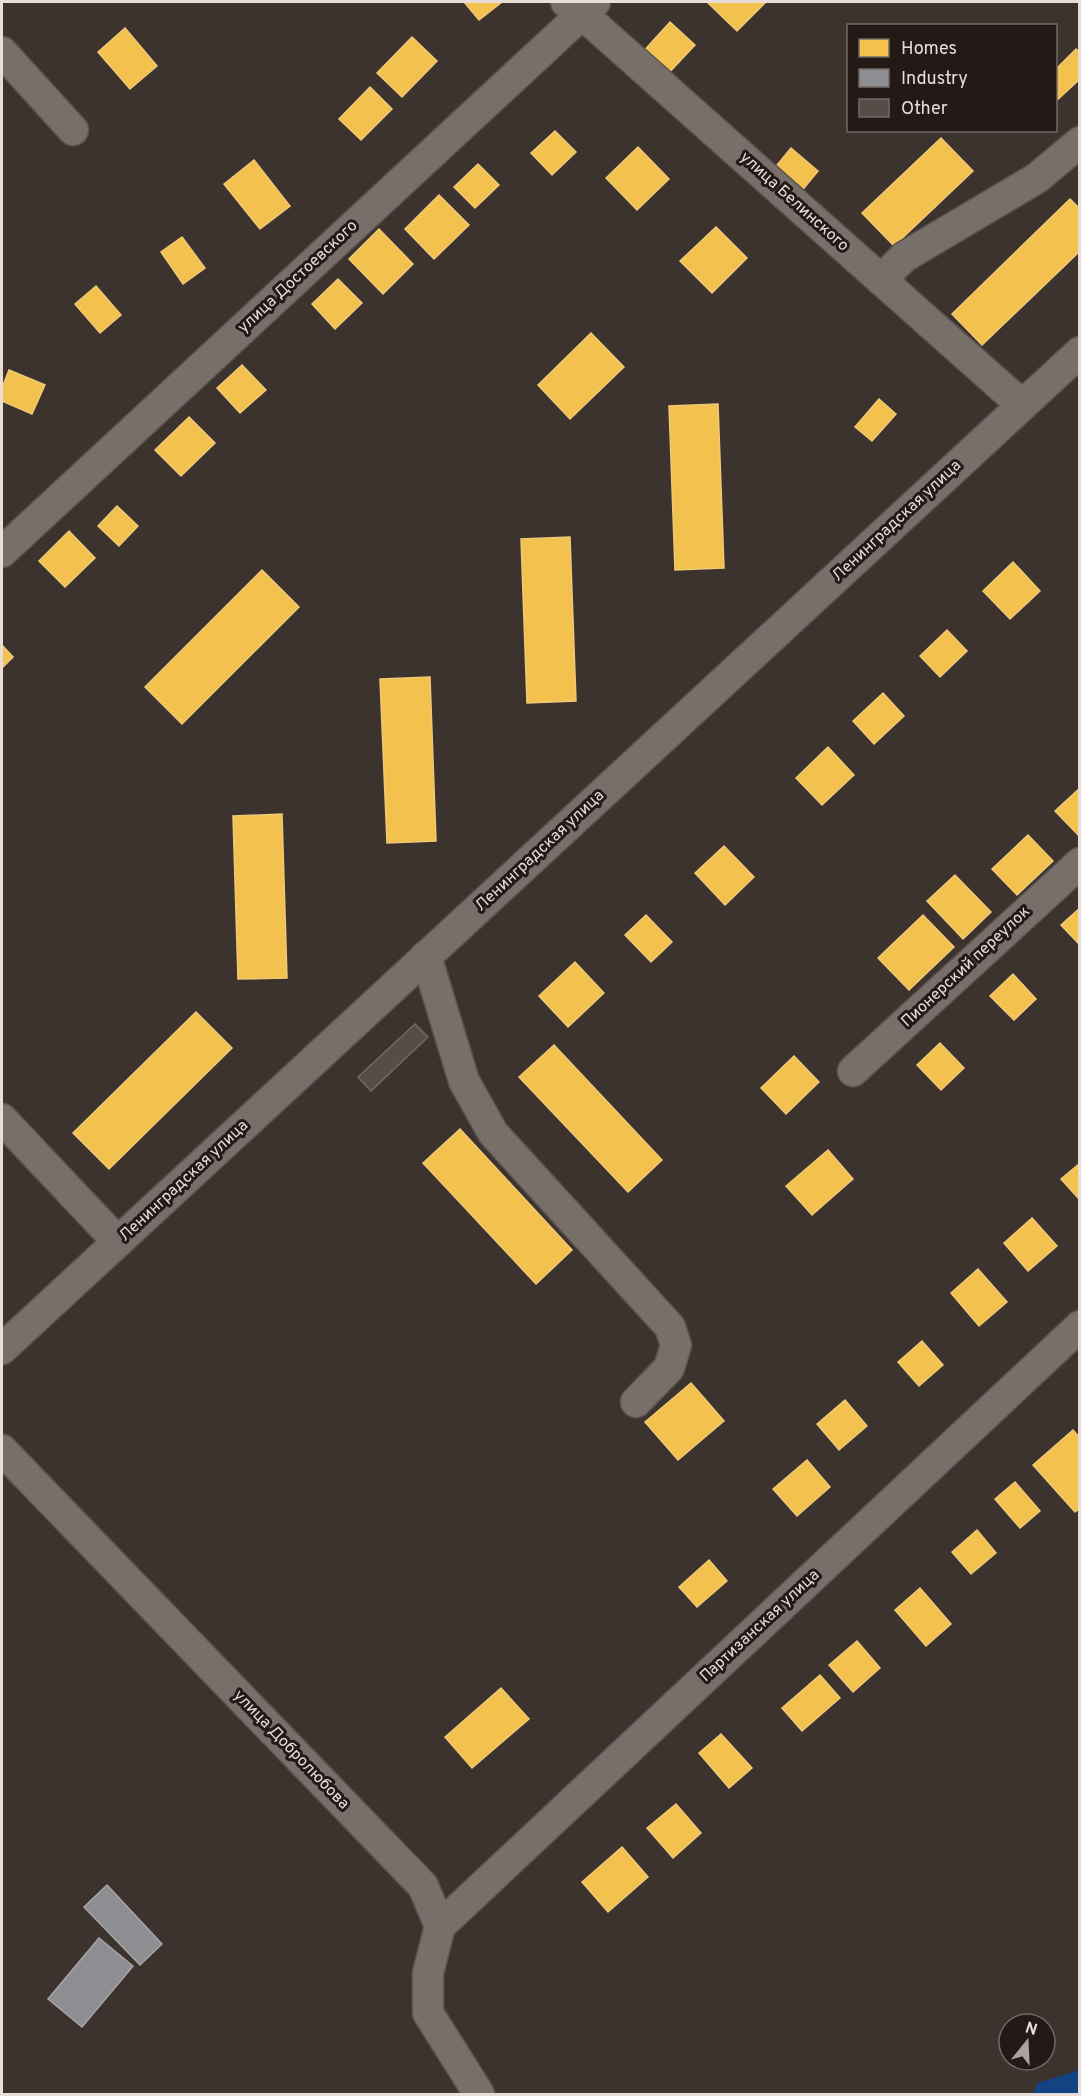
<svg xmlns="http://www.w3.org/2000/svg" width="1081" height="2096" font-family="Overpass,sans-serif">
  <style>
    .water { fill: #144384 }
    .homes { fill: #f2c14e; stroke: #f0c977; stroke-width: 1.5 }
    .industry { fill: #8d8d92; stroke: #a9a5a7; stroke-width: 1.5 }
    .building { fill: #564d49; stroke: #736a66; stroke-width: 1.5 }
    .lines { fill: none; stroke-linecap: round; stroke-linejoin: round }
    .minor-casing { stroke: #5b524e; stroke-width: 33 }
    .minor { stroke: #786f6b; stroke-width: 30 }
    .labels { text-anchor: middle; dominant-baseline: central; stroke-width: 6; stroke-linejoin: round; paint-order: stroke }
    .street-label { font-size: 16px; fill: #eaddd8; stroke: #231a17 }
  </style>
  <rect width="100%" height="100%" fill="#3d332e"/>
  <path class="water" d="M1079,2070V2094H1033L1038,2083Z"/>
  <g class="homes">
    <path d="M464,2H502L479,20Z"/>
    <path d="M707,2H766L737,31Z"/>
    <path d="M670,22L695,45L665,77L641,54Z"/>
    <path d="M125,28L157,66L130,89L98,52Z"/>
    <path d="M412,37L437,61L402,97L377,73Z"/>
    <path d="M1076,49L1080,53V79L1056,101V69Z"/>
    <path d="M370,87L392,109L361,140L339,119Z"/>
    <path d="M555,131L576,152L552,175L531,153Z"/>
    <path d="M941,138L973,171L894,246L862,213Z"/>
    <path d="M638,147L669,179L637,210L606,178Z"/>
    <path d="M791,148L818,171L800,193L773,170Z"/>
    <path d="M254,160L290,206L260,229L224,184Z"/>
    <path d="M478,164L499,185L475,208L454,187Z"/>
    <path d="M439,195L469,225L434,259L405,229Z"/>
    <path d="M1070,199L1080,209V251L982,345L952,314Z"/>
    <path d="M716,227L747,258L712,293L680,261Z"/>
    <path d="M379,229L413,264L383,294L349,259Z"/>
    <path d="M182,237L205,268L183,284L161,252Z"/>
    <path d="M338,279L362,303L335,329L312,304Z"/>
    <path d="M96,286L121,315L100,333L75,304Z"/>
    <path d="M591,333L624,367L570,419L538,385Z"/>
    <path d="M242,365L266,390L240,413L217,388Z"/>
    <path d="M9,370L45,385L32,414L2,401V388Z"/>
    <path d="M879,399L896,414L872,441L855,427Z"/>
    <path d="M718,404L724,568L675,570L669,406Z"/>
    <path d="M189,417L215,443L181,476L155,450Z"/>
    <path d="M117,506L138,526L119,546L98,526Z"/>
    <path d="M69,531L95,558L65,587L39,561Z"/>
    <path d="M570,537L576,701L527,703L521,539Z"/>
    <path d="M1013,562L1040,591L1010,619L983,591Z"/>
    <path d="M262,570L299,607L182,724L145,687Z"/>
    <path d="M947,630L967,651L940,677L920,656Z"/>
    <path d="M2,645L13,657L2,668Z"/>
    <path d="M430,677L436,841L387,843L380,679Z"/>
    <path d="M883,693L904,716L874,744L853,721Z"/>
    <path d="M828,747L854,775L822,805L796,778Z"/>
    <path d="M1080,788V837L1055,811Z"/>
    <path d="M282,814L287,978L238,979L233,816Z"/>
    <path d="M1028,835L1053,861L1017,895L992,869Z"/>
    <path d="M724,846L754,877L725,905L695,873Z"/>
    <path d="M955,875L991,912L963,939L927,901Z"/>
    <path d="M1080,908V945L1061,925Z"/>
    <path d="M646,915L672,942L651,962L625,935Z"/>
    <path d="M923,915L954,947L909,990L878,958Z"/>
    <path d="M575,962L604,993L568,1027L539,996Z"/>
    <path d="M1013,974L1036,999L1014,1020L990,996Z"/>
    <path d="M196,1012L232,1048L109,1169L73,1133Z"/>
    <path d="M940,1043L964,1068L941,1090L917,1065Z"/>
    <path d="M554,1045L662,1160L628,1192L519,1077Z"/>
    <path d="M794,1056L819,1082L786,1114L761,1088Z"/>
    <path d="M460,1129L572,1250L536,1284L423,1163Z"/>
    <path d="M828,1150L853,1179L812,1215L786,1186Z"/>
    <path d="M1080,1163V1200L1061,1179Z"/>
    <path d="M1032,1218L1057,1246L1028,1271L1004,1243Z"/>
    <path d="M978,1269L1007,1302L979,1326L951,1293Z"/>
    <path d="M922,1341L943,1365L919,1386L898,1362Z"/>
    <path d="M691,1383L724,1421L678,1460L645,1422Z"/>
    <path d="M845,1400L867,1426L839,1450L817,1424Z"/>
    <path d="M1073,1430L1080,1438V1508L1075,1512L1033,1465Z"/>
    <path d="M807,1460L830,1487L797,1516L773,1489Z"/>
    <path d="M1015,1482L1040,1511L1020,1528L995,1499Z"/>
    <path d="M977,1530L996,1553L971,1574L952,1552Z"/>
    <path d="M709,1560L727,1581L697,1607L679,1587Z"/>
    <path d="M920,1588L951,1624L926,1646L895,1610Z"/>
    <path d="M857,1641L880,1668L853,1692L829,1665Z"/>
    <path d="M820,1675L840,1698L802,1731L782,1708Z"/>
    <path d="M501,1688L529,1719L472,1768L445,1737Z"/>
    <path d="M721,1734L752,1768L729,1788L699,1753Z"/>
    <path d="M676,1804L701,1833L673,1858L647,1828Z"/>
    <path d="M622,1847L648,1877L608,1912L582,1882Z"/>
  </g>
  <g class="industry">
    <path d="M107,1885L162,1944L140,1965L84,1907Z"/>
    <path d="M99,1938L133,1966L82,2027L48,1999Z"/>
  </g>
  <path class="building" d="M415,1024L428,1037L371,1091L358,1077Z"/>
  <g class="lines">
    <g class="minor-casing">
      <g id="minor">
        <path d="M566,2L582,14L1022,405"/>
        <path d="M2,52L73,130"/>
        <path d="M881,280L904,257L1037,178L1080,142"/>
        <path d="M2,552L595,2"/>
        <path d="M426,956L464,1081L493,1133L670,1327L676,1345L669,1368L636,1402"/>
        <path d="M853,1071L1080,863"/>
        <path d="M2,1119L118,1242"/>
        <path d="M2,1349L1080,352"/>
        <path d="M2,1450L423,1886L440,1926L428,1973V2013L479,2094"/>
        <path d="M440,1926L1080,1326"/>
      </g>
    </g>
    <use href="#minor" class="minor"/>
  </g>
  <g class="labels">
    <g class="street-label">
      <text transform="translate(794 202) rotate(42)">улица Белинского</text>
      <text transform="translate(298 277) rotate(-43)">улица Достоевского</text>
      <text transform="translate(897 521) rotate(-43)">Ленинградская улица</text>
      <text transform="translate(540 851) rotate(-43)">Ленинградская улица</text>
      <text transform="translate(966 967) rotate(-43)">Пионерский переулок</text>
      <text transform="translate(184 1181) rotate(-43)">Ленинградская улица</text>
      <text transform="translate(760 1626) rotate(-43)">Партизанская улица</text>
      <text transform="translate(291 1750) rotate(46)">улица Добролюбова</text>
    </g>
  </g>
  <rect width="1081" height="2096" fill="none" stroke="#eaddd8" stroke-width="6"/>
  <rect x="847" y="24" width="210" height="108" fill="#231a17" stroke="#736864" stroke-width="1.5"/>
  <rect x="859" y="39" width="30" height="18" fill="#f2c14e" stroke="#736864" stroke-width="1.5"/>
  <text x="901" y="54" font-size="18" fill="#eaddd8">Homes</text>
  <rect x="859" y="69" width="30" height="18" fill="#8d8d92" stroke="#736864" stroke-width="1.5"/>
  <text x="901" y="84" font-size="18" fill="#eaddd8">Industry</text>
  <rect x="859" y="99" width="30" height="18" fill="#564d49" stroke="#736864" stroke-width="1.5"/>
  <text x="901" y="114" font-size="18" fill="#eaddd8">Other</text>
  <g transform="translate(1027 2042) rotate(18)"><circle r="28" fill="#231a17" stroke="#736864" stroke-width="1.5"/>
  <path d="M0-4.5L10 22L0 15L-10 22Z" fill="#ada29c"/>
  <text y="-9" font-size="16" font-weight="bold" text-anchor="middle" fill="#eaddd8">N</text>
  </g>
</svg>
